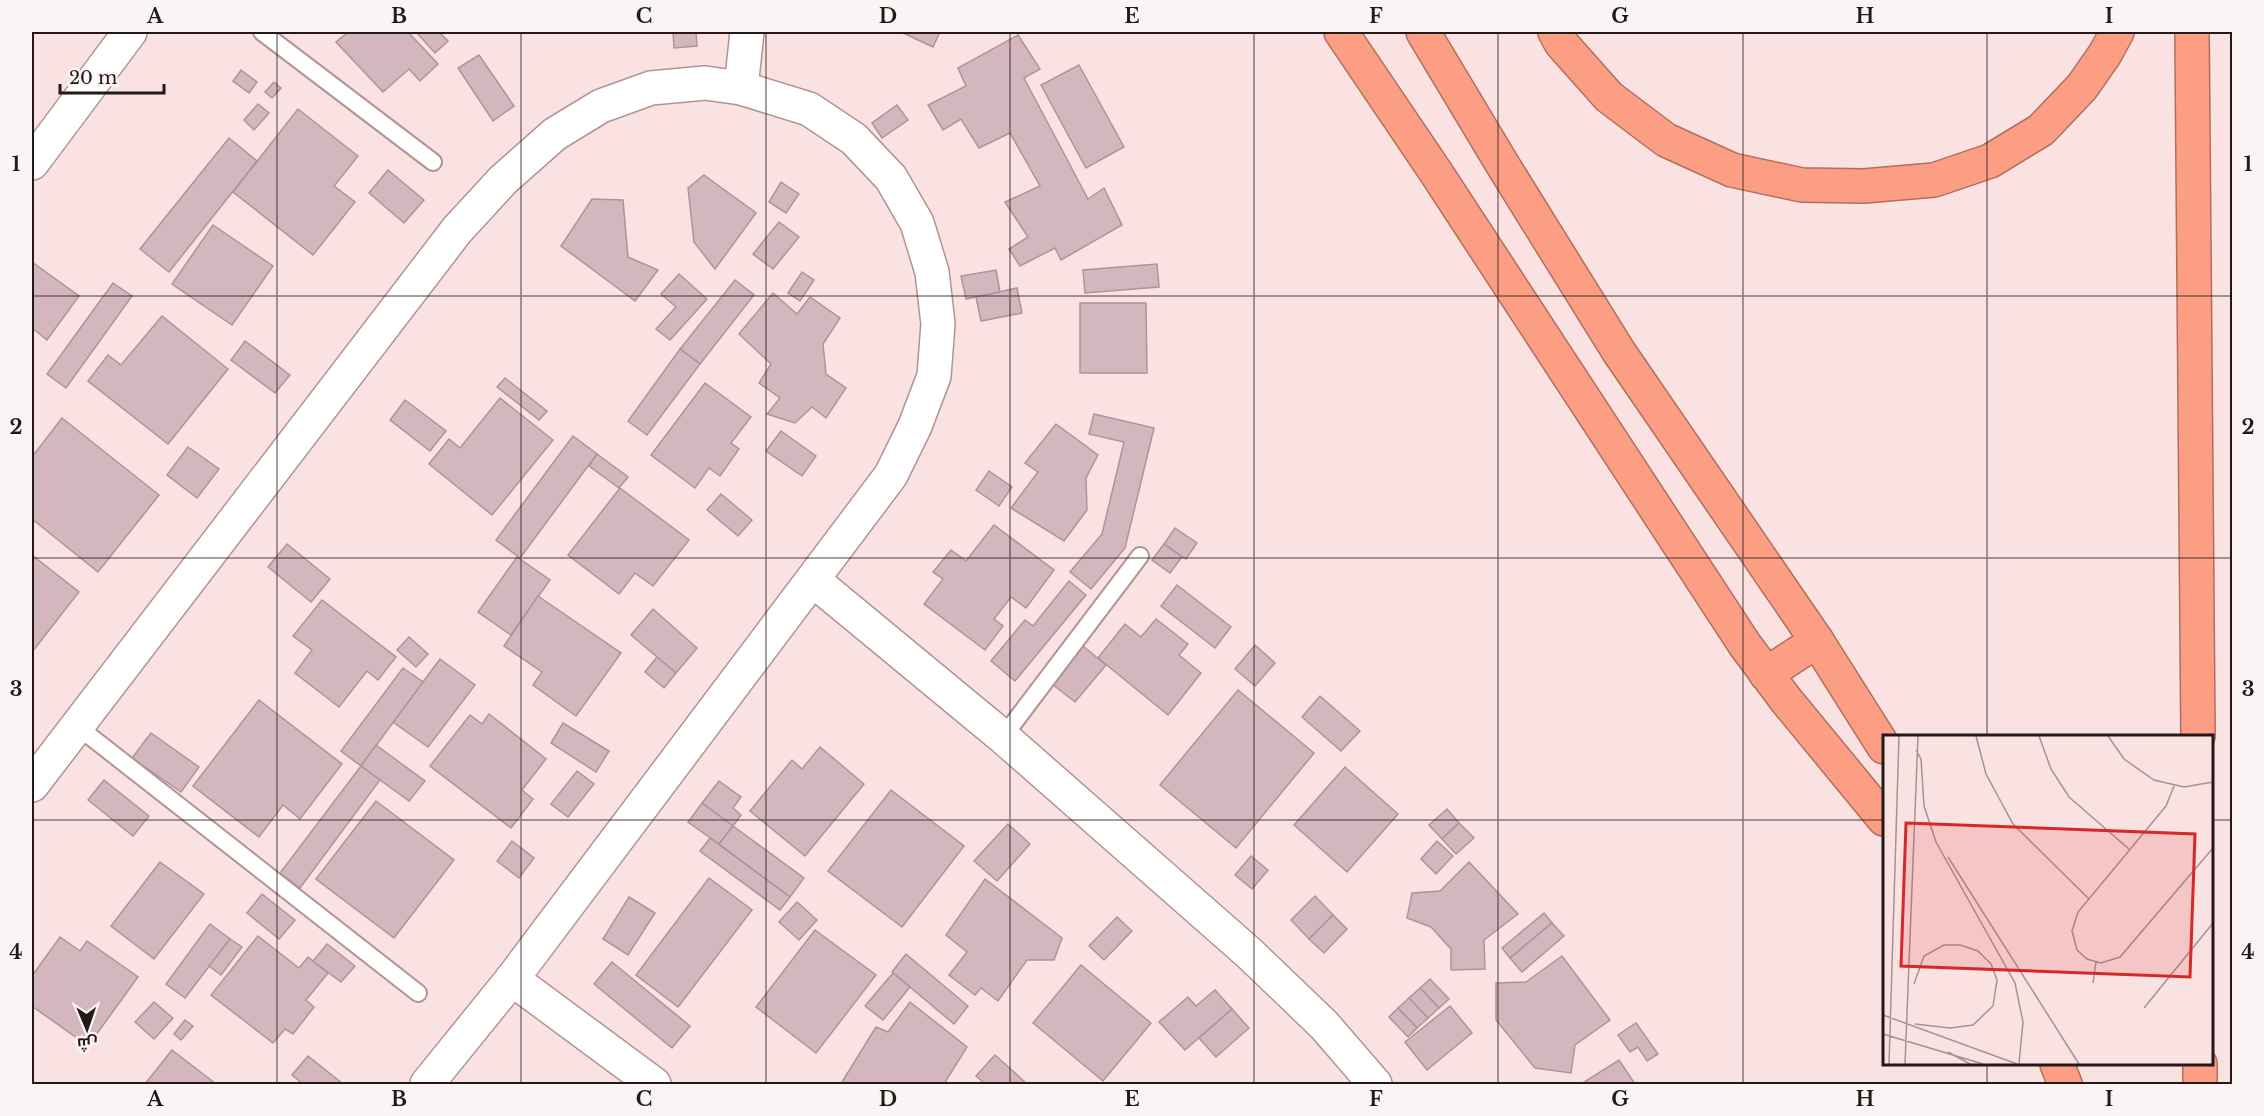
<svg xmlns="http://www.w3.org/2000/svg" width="2264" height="1116" font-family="'Libre Baskerville',Cairo,serif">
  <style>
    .building { fill: #d3b6be; stroke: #ae939a; stroke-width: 1.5 }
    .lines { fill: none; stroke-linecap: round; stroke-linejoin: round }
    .service-casing { stroke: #b09493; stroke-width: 20 }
    .minor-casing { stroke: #b09493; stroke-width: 36 }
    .motorway-casing { stroke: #b06f5e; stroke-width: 36 }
    .service { stroke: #fff; stroke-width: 16 }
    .minor { stroke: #fff; stroke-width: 33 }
    .motorway { stroke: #fc9e83; stroke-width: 33 }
    .grid { fill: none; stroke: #231919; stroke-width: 1.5; stroke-opacity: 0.55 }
    .inset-road { fill: none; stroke: #a59292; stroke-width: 1.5 }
    .view { fill: #d62828; fill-opacity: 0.15; stroke: #d62828; stroke-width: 3 }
    .inset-edge { fill: none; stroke: #231919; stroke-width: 3 }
    .neatline { fill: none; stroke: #231919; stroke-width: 2 }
    .grid-label { font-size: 20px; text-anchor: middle; font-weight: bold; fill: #231919 }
  </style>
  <rect width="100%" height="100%" fill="#fbe2e2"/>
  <g class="building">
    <path d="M348,32H408L438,64L420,81L409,69L383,92L336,42Z"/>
    <path d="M416,32H439L448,41L435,53Z"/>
    <path d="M673,32H696L697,46L674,48Z"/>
    <path d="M901,32H940L933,47Z"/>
    <path d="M1018,35L1040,69L1024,78L1088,199L1104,188L1122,225L1061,260L1055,248L1020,266L1009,249L1028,237L1005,202L1040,186L1010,133L979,148L961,119L943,130L928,105L966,86L958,68Z"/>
    <path d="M479,55L514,106L493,121L458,68Z"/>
    <path d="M1079,65L1124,147L1086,168L1041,85Z"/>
    <path d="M241,70L257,82L249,93L233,81Z"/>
    <path d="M274,82L281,88L272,98L265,92Z"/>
    <path d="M258,104L269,113L254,130L244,120Z"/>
    <path d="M897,105L908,120L882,138L872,123Z"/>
    <path d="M298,109L358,156L334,186L355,202L313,255L233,192Z"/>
    <path d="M229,138L257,161L169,272L140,249Z"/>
    <path d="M388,170L424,200L404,223L369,193Z"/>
    <path d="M704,175L756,213L715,269L694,242L688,188Z"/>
    <path d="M781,182L799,194L786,213L769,202Z"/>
    <path d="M592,199L623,200L628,257L658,270L635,301L561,246Z"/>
    <path d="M779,222L799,237L773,269L753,254Z"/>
    <path d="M213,225L273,266L232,325L172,284Z"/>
    <path d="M32,262L79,296L47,340L32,328Z"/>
    <path d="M1157,264L1159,287L1085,293L1083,270Z"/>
    <path d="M996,270L1000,292L966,299L961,276Z"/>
    <path d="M802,272L814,280L800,301L788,293Z"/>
    <path d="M679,274L707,299L670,340L656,329L676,307L661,294Z"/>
    <path d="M735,280L754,295L700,364L680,349Z"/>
    <path d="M113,283L132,296L66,388L47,374Z"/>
    <path d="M1017,288L1022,313L981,321L976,297Z"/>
    <path d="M773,293L797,314L810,297L840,318L823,344L826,374L846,388L826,418L812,407L795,423L767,414L780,398L759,383L771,364L739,334Z"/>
    <path d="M1080,303H1146L1147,373H1080Z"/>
    <path d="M162,316L228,369L168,444L88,381L108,355L121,365Z"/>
    <path d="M245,341L290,375L275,393L231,360Z"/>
    <path d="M680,349L700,364L647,435L628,421Z"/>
    <path d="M505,378L547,411L539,420L497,387Z"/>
    <path d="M705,383L751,417L731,443L739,449L720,476L709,468L695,488L651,455Z"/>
    <path d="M500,398L553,440L492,515L429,464L449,439L460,448Z"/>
    <path d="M405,400L446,431L430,451L390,420Z"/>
    <path d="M1094,414L1154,428L1125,548L1091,589L1070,572L1102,534L1124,442L1089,434Z"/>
    <path d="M62,418L159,495L98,572L32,519V457Z"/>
    <path d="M1056,424L1098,455L1086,478L1087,510L1064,541L1011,508L1038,472L1025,463Z"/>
    <path d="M781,431L816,456L802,476L766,451Z"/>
    <path d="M573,436L597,454L520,558L496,540Z"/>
    <path d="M188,447L219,469L197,498L167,475Z"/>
    <path d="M597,454L628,477L619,488L589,466Z"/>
    <path d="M989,471L1012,487L999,506L976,490Z"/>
    <path d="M620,488L689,540L653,586L635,573L619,594L568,555Z"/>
    <path d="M721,494L752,520L738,536L707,510Z"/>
    <path d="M994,525L1054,570L1026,608L1011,597L994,619L1003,626L985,650L924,604L943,579L933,572L951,550L966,561Z"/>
    <path d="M1175,528L1197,543L1186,559L1164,544Z"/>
    <path d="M287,544L330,579L311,602L268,567Z"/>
    <path d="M1164,544L1182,557L1170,573L1152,560Z"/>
    <path d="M32,555L79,592L32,652Z"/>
    <path d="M517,557L550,580L511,635L478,612Z"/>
    <path d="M1069,581L1086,595L1015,681L991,661L1025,620L1033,626Z"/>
    <path d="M1177,585L1231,627L1215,648L1161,606Z"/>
    <path d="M538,596L621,653L576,716L533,685L542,672L504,646Z"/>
    <path d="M322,600L396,657L378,680L367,671L339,707L295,673L312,650L293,636Z"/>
    <path d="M653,609L697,648L676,673L631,635Z"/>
    <path d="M1156,619L1188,644L1179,655L1201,673L1168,715L1098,658L1125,624L1141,637Z"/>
    <path d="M409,637L428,654L416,667L397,650Z"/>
    <path d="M1255,645L1275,663L1255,686L1235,669Z"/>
    <path d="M1083,646L1106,665L1075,702L1052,684Z"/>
    <path d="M657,657L676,673L664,688L645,672Z"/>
    <path d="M440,659L475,685L428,747L393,722Z"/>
    <path d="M403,668L423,682L361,766L341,751Z"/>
    <path d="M1238,690L1314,753L1236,848L1160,785Z"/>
    <path d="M1320,696L1360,731L1341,751L1302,717Z"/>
    <path d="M259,700L342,764L300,819L283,805L259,837L193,786Z"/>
    <path d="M489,714L546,759L522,790L533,799L511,828L430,766L470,715L482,724Z"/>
    <path d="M563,723L609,751L596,772L551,743Z"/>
    <path d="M151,733L199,767L181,792L132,758Z"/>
    <path d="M376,745L425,781L409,801L361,766Z"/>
    <path d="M820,747L864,784L805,856L750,811L792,760L802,769Z"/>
    <path d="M361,766L380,780L300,888L280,873Z"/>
    <path d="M1345,767L1398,814L1347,872L1294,825Z"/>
    <path d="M577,771L594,784L568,817L551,804Z"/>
    <path d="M104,780L149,816L133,836L88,800Z"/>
    <path d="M719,781L741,797L733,808L741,815L733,826L702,803Z"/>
    <path d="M891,790L964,846L902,927L828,871Z"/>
    <path d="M376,801L454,860L394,938L316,879Z"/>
    <path d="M702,803L733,826L719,844L688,822Z"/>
    <path d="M1447,809L1459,823L1442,839L1429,825Z"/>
    <path d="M1459,823L1474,838L1456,854L1442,839Z"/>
    <path d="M1008,824L1030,844L997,881L974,861Z"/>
    <path d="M733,826L804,878L790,897L719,844Z"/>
    <path d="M710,838L790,897L780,910L700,851Z"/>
    <path d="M512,841L534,858L519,878L497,861Z"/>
    <path d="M1437,841L1453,856L1436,874L1421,859Z"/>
    <path d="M1251,856L1268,870L1252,889L1235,875Z"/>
    <path d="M160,862L204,894L154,959L111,926Z"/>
    <path d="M1469,862L1518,914L1484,940L1485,969L1451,970V949L1431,927L1407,918L1412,893L1440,891Z"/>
    <path d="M709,878L752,910L678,1007L636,975Z"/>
    <path d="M985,879L1062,938L1054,960H1027L998,1001L981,988L975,995L949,975L967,952L946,935Z"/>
    <path d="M262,894L295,920L279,939L247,913Z"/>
    <path d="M1315,896L1333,915L1309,939L1291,920Z"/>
    <path d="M629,897L655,913L628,955L603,939Z"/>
    <path d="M797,902L817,920L799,940L779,922Z"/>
    <path d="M1544,913L1552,923L1510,958L1502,948Z"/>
    <path d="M1333,915L1347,929L1324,953L1309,939Z"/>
    <path d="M1117,917L1132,931L1104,960L1089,946Z"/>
    <path d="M1552,923L1564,936L1522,972L1510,958Z"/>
    <path d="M210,924L230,939L185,998L166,984Z"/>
    <path d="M815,930L876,975L816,1053L756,1007Z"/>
    <path d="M258,936L299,968L308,957L328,973L306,1000L314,1007L293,1034L285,1029L273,1043L211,995Z"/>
    <path d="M60,937L80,951L87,941L138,977L88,1046L32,1006V976Z"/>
    <path d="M230,939L242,947L221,975L209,966Z"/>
    <path d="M327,944L355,966L341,982L313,961Z"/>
    <path d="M906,954L968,1006L954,1024L892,972Z"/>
    <path d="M1562,956L1610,1020L1575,1045L1571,1073L1535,1068L1496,1020V983L1526,982Z"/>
    <path d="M612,962L690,1026L672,1048L594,984Z"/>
    <path d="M1081,965L1151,1023L1103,1081L1033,1023Z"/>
    <path d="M893,973L910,987L883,1020L865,1006Z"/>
    <path d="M1430,979L1449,999L1439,1008L1420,988Z"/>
    <path d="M1420,988L1439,1008L1428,1018L1409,998Z"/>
    <path d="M1215,990L1232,1009L1185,1050L1159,1022L1188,997L1196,1006Z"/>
    <path d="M1409,998L1428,1018L1417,1028L1398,1008Z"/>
    <path d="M154,1002L173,1018L154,1039L135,1022Z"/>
    <path d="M910,1002L967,1047L944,1084H844L842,1082L876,1027L888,1032Z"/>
    <path d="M1450,1006L1472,1033L1427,1070L1405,1042Z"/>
    <path d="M1398,1008L1417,1028L1408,1037L1389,1017Z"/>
    <path d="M1232,1009L1249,1028L1216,1057L1199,1038Z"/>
    <path d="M185,1020L193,1026L181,1040L174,1034Z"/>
    <path d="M1636,1023L1658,1054L1647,1061L1638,1047L1630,1052L1618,1035Z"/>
    <path d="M172,1050L216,1084H145Z"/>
    <path d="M995,1055L1027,1084H985L976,1076Z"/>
    <path d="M308,1056L343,1084H303L292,1075Z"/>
    <path d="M1619,1060L1635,1084H1581Z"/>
  </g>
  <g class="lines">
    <g class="service-casing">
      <g id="service">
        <path d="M262,32L433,162"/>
        <path d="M77,726L418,993"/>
        <path d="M1003,737L1140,556"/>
      </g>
    </g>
    <g class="minor-casing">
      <g id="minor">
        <path d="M741,88L747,32"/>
        <path d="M32,163L130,32"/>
        <path d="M813,580L1003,737L1249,953L1324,1025L1375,1084"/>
        <path d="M32,785L457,230L503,180L555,134L601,106L651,88L705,83L741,88L809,109L854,139L891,178L917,223L932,272L938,324L934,376L915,426L891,475L512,979L427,1084"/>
        <path d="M512,979L654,1084"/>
      </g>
    </g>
    <g class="motorway-casing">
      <g id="motorway">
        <path d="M1341,32L1435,171L1745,645L1786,700L1884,819"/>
        <path d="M1423,32L1504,167L1619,352L1817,641L1884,747"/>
        <path d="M1555,32L1561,43L1609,97L1666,140L1732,170L1802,185L1864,186L1934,180L1990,161L2041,130L2082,87L2105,54L2117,32"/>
        <path d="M2192,32L2198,736"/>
        <path d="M1766,674L1817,641"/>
        <path d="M2057,1064L2065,1084"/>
        <path d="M2200,1064V1084"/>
      </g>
    </g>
    <use href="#service" class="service"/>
    <use href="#minor" class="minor"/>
    <use href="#motorway" class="motorway"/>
  </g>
  <path class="grid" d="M277,32V1084M521,32V1084M766,32V1084M1010,32V1084M1254,32V1084M1498,32V1084M1743,32V1084M1987,32V736M32,296H2232M32,558H2232M32,820H1884M2212,820H2232M1987,1064V1084"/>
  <g transform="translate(1883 735)">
    <rect width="330" height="330" fill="#fbe2e2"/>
    <path class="inset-road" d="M93,1L103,39L130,89L206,164M156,1L168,34L186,62L246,114M225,1L241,24L271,45L301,52L330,47M33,15L38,24L41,71L53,107L132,248L140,287L136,329M291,51L283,71L195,177L189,196L194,215L204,224L218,228L237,222L330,113M65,122L196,329M210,248L213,227M31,249L41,221L61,210H77L95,216L108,229L114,245L110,271L90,290L67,293L32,289M261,273L330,188M0,280L134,329M0,299L100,329M65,317L87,329M6,329L16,1M22,329L35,1"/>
    <path class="view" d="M23,88L312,99L307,242L18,231Z"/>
    <rect width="330" height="330" class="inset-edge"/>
  </g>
  <rect width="2264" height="1116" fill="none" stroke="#fbf4f4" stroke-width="66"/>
  <g transform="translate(87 1029) rotate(178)" stroke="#fbf4f4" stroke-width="4.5" paint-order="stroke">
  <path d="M0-4.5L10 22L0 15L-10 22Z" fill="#231919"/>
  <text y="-9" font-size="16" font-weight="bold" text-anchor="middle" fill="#231919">ش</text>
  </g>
  <path d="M60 84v9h104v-9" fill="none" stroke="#231919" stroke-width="3"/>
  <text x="69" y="84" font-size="18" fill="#231919" stroke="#fbf4f4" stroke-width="4.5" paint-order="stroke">20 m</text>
  <rect x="33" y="33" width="2198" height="1050" class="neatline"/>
  <g class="grid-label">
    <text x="155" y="23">A</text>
    <text x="399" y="23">B</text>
    <text x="644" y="23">C</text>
    <text x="888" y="23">D</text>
    <text x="1132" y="23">E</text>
    <text x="1376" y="23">F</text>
    <text x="1620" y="23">G</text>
    <text x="1865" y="23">H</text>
    <text x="2109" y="23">I</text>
    <text x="16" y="171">1</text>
    <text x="2248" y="171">1</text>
    <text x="16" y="434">2</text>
    <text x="2248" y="434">2</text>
    <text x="16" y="696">3</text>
    <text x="2248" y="696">3</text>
    <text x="16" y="959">4</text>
    <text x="2248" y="959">4</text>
    <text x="155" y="1106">A</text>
    <text x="399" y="1106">B</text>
    <text x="644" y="1106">C</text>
    <text x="888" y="1106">D</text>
    <text x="1132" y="1106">E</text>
    <text x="1376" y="1106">F</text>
    <text x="1620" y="1106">G</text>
    <text x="1865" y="1106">H</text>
    <text x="2109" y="1106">I</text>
  </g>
</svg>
